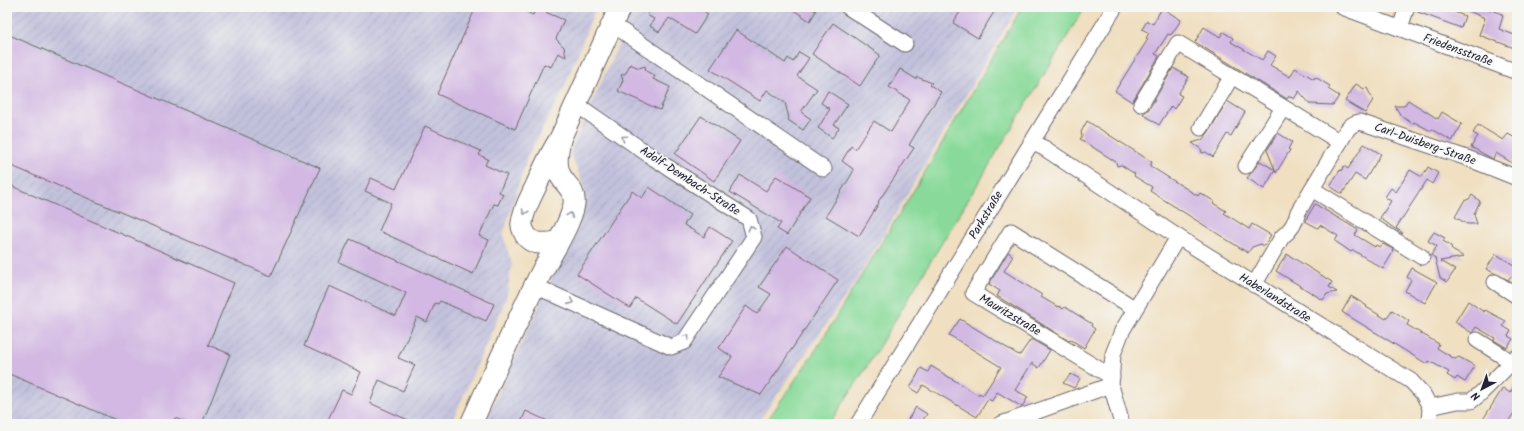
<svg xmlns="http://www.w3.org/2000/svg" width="1524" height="431" font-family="Kalam,sans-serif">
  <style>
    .industrial { fill: url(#industrial-furrows) }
    .green { fill: #89da9a; stroke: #567e6a }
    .building { fill: #d2b8e2 }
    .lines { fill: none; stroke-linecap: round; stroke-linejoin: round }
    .street-casing { stroke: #6a646a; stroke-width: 17 }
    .secondary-casing { stroke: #6a646a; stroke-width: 23 }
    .street { stroke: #fff; stroke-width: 15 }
    .secondary { stroke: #fff; stroke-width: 21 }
    .oneway { stroke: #9c9ca7 }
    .labels { text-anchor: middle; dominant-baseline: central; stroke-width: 3.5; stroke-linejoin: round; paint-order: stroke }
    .street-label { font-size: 12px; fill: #22223b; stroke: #f6f6f2 }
  </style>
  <defs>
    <pattern id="industrial-furrows" width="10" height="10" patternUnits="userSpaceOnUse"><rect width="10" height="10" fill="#c2c1dc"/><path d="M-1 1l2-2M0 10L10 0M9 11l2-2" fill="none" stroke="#a6a6be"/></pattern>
  </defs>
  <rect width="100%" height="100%" fill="#f6f6f2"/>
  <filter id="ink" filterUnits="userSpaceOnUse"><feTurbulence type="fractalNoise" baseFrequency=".025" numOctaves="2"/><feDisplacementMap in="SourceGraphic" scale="8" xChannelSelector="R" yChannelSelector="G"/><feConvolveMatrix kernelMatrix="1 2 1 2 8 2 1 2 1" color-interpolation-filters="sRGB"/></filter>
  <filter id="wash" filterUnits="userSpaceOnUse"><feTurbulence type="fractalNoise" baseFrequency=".012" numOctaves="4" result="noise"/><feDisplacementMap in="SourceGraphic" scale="16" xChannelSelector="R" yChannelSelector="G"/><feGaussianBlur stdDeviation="0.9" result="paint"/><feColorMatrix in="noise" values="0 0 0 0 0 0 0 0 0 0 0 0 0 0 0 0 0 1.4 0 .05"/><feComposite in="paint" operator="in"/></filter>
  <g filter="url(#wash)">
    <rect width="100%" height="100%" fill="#f0dfc0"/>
    <g class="industrial">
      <path d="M7,7H596L561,95L528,155L503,235L512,264L506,299L451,424H7Z"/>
      <path d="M635,7H1018L856,281L757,424H484L557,266L579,227L584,186L570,152Z"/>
    </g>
    <path class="green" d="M1022,7H1085L866,368L829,424H765L817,348L925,172Z"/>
    <g id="blocks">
      <g class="building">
        <path d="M476,7H516L533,15L536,8L564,20L556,39L564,47L566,57L558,53L551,67L544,64L515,129L437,94Z"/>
        <path d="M653,7H698L708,14L695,34L669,18L659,32L650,26L654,19L647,15Z"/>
        <path d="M789,7H810L816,11L810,21Z"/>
        <path d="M963,7H997L978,38L953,23Z"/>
        <path d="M1416,7H1446V9L1465,16L1461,28L1415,11Z"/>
        <path d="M1459,7H1483L1502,14L1501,15L1503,16L1499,29L1517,36V49L1479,35L1485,18Z"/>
        <path d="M1162,8L1181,20L1171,35L1168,34L1155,54L1159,56L1158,58L1132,102L1115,91L1148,39L1146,38L1149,33L1142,29L1147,21L1153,24Z"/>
        <path d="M833,23L880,55L860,86L812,54Z"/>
        <path d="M1204,27L1220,37L1223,32L1233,38L1231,42L1262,60L1268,51L1276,56L1270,65L1290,77L1295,68L1314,79L1315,77L1330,86L1328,89L1339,96L1333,105L1310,104L1299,91L1294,99L1289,96L1287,99L1195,42Z"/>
        <path d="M736,30L785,63L788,58L793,62L799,52L809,58L797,76L817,89L801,112L811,119L803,130L788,120L789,118L785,103L767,90L760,101L710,69Z"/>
        <path d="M7,34L320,168L271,276L7,164Z"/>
        <path d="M630,64L639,68L645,66L646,71L655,76L653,79L670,87L660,110L618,91L623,80L621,75L626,73Z"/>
        <path d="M1173,68L1189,77L1178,94L1182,96L1174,109L1171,106L1159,125L1143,114L1149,109Z"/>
        <path d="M900,69L916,79L917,77L932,83L930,85L941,92L909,145L914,148L878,202L879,203L859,236L826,216L853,172V169L842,161L851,146L855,149L874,121L891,132L910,100L889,87Z"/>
        <path d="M1356,84L1364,89L1367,88L1373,100L1365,113L1345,101Z"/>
        <path d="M828,91L848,104L834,125L839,128L832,138L818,128L830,109L821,103Z"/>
        <path d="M1408,100L1438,119L1442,112L1462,124L1452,141L1432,129L1431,131L1414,122L1413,124L1401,116L1395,106H1404Z"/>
        <path d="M1227,101L1245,112L1231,136L1227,134L1213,157L1206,152L1202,153L1201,149L1192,143L1202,140L1208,133Z"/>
        <path d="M701,116L740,141L714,181L675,154Z"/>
        <path d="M1087,121L1152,162L1150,166L1198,196L1200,193L1214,201L1213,203L1226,211L1224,213L1249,229L1252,224L1271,235L1264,246L1261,244L1252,247L1248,253L1150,191L1152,187L1134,176L1135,174L1121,165L1117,166L1116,162L1080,139L1082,136L1081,132Z"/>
        <path d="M1478,125L1503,140L1508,134L1517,139V166L1496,153L1493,159L1471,147L1478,136L1473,133Z"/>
        <path d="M425,126L481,151L479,155L488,159L485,165L507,175L499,192L503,194L498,205L494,204L479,236L489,240L473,274L379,231L391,203L365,191L371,178L396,189Z"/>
        <path d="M1278,133L1292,142L1288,149L1290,150L1276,173L1275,170L1264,189L1247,178L1260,161L1275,170L1267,150Z"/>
        <path d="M1364,144L1381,154L1365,180L1355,174L1342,194L1330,186L1340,170L1341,171L1344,166L1348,169Z"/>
        <path d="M1428,167L1438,173L1432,184L1427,180L1396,228L1403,233L1402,234L1380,218L1391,201L1385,197L1391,188L1396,192L1410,170L1422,177Z"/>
        <path d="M740,175L766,191L776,176L810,197L787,235L777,229L781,223L730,192Z"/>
        <path d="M7,184L234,283L208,345L230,354L202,424H189L175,418L173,424H125L7,373Z"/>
        <path d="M649,187L690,215L684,225L704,237L710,227L732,241L677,324L636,298L630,308L577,274L632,191L642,198Z"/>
        <path d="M1472,195L1480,201L1474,214L1477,224H1467L1455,217L1464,201L1469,199Z"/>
        <path d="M1315,204L1358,230L1355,235L1375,247L1376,245L1380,247L1383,244L1393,249L1392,251L1393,252L1383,269L1353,250L1351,252L1335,241L1338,236L1320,225L1318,228L1305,221Z"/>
        <path d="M1434,232L1445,238L1443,241L1451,246L1452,250L1464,257L1440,261L1455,270L1447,282L1440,278L1435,258L1431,255L1437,246L1428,241Z"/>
        <path d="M350,239L494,304L486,321L440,301L438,304L435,303L427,322L417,317L398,358L415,365L403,391L379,380L370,403L417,424H326L342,390L351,394L361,372L304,346L329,286L396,316L406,293L339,262Z"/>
        <path d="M787,246L838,280L761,395L718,377L732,357L719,348L746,306L757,314L771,294L759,287Z"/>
        <path d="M1008,252L1013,256L1004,271L1042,295L1041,297L1058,307L1059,306L1063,309L1065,307L1092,324L1091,326L1095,329L1084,348L1070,339L1069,341L997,296L1000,291L989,284Z"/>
        <path d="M1287,254L1332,282L1329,287L1337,292L1327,294L1323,300L1276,271Z"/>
        <path d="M1496,254L1517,267V280L1511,276L1508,280L1486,269Z"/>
        <path d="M1412,268L1437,282L1425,303L1405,291L1411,280L1407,277Z"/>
        <path d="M1351,296L1367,306L1366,307L1386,319L1392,310L1409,321L1407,325L1439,344L1437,348L1455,359L1459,357L1475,366L1465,382L1457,377L1455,380L1447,375L1449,372L1429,361L1427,364L1342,312Z"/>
        <path d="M1468,301L1484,312L1485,310L1506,321L1503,326L1511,331L1508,336L1513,339L1507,348L1494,340L1495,338L1476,327L1472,333L1455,322Z"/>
        <path d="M960,319L1017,354L1020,355L1031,339L1050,350L1039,368L1032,363L1015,390L1028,397L1022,407L997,392L992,401L988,399L977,417L923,385L918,393L910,388L921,368L928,372L931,366L978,395L979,393L983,395L1001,367L949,335Z"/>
        <path d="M1071,374L1080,379L1074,388L1063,383Z"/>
        <path d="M1517,381V408L1507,424H1480L1503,388L1510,393Z"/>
        <path d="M916,407L927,414L920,424H905Z"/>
        <path d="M526,411L554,424H520Z"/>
      </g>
    </g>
  </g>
  <g filter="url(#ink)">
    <use href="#blocks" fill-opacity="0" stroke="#6a646a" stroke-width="1"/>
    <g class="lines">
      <g class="street-casing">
        <g id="street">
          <path d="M848,7L905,44"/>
          <path d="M1342,7L1517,72"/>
          <path d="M612,24L824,169"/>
          <path d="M1400,28L1407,7"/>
          <path d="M1141,104L1178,43L1340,142C1346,132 1348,124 1360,122L1467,158L1517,178"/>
          <path d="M1201,128L1232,76"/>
          <path d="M1031,142L1044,148L1178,237L1411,381L1423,394L1430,407"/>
          <path d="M1246,166L1283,108"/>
          <path d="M1312,189L1422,257"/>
          <path d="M1495,282L1517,296"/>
          <path d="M1254,285L1282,237C1290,231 1296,222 1298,212L1340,142"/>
          <path d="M535,286L671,347L684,342L754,237L749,219L655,159L576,104"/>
          <path d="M1477,340L1512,362"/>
          <path d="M1112,377L973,293L1011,231L1134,308"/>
          <path d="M1430,407L1458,401H1471L1480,394L1517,357"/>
          <path d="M858,424L1115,7"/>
          <path d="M1001,424L1111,385"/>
          <path d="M1122,424L1111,385L1113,354L1122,331L1178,237"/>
          <path d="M1429,424L1430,407"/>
        </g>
      </g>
      <g class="secondary-casing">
        <g id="secondary">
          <path d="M558,242C545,244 530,246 524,232C523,229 521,226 522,223C523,210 531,197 536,186C543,170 550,154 560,139L620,7"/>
          <path d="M471,424C494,374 515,324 540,275C550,256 571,224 574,204C576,188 563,185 559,172C555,162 558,150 560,139"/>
        </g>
      </g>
      <use href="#street" class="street"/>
      <use href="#secondary" class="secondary"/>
    </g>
    <defs><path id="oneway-chevron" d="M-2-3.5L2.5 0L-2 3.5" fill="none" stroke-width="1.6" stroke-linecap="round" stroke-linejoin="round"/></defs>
    <g class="oneway">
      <use href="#oneway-chevron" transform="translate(624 138) rotate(-145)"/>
      <use href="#oneway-chevron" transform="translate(525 212) rotate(109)"/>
      <use href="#oneway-chevron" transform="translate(570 215) rotate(-69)"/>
      <use href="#oneway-chevron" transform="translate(751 228) rotate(-105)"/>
      <use href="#oneway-chevron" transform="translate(571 302) rotate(24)"/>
      <use href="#oneway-chevron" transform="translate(687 337) rotate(-53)"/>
    </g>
  </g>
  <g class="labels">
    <g class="street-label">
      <text transform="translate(1458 50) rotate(20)">Friedensstraße</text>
      <text transform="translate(1425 144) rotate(19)">Carl-Duisberg-Straße</text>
      <text transform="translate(690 181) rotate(33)">Adolf-Dembach-Straße</text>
      <text transform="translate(986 215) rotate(-59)">Parkstraße</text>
      <text transform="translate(1275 298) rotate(32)">Haberlandstraße</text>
      <text transform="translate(1010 315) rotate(31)">Mauritzstraße</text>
    </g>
  </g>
  <rect width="1524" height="431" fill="none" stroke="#f6f6f2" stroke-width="24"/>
  <g transform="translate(1482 389) rotate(221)" stroke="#f6f6f2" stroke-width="3" paint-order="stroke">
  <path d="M0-3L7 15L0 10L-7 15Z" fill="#22223b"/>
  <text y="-6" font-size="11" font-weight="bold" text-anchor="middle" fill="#22223b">N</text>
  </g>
</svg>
